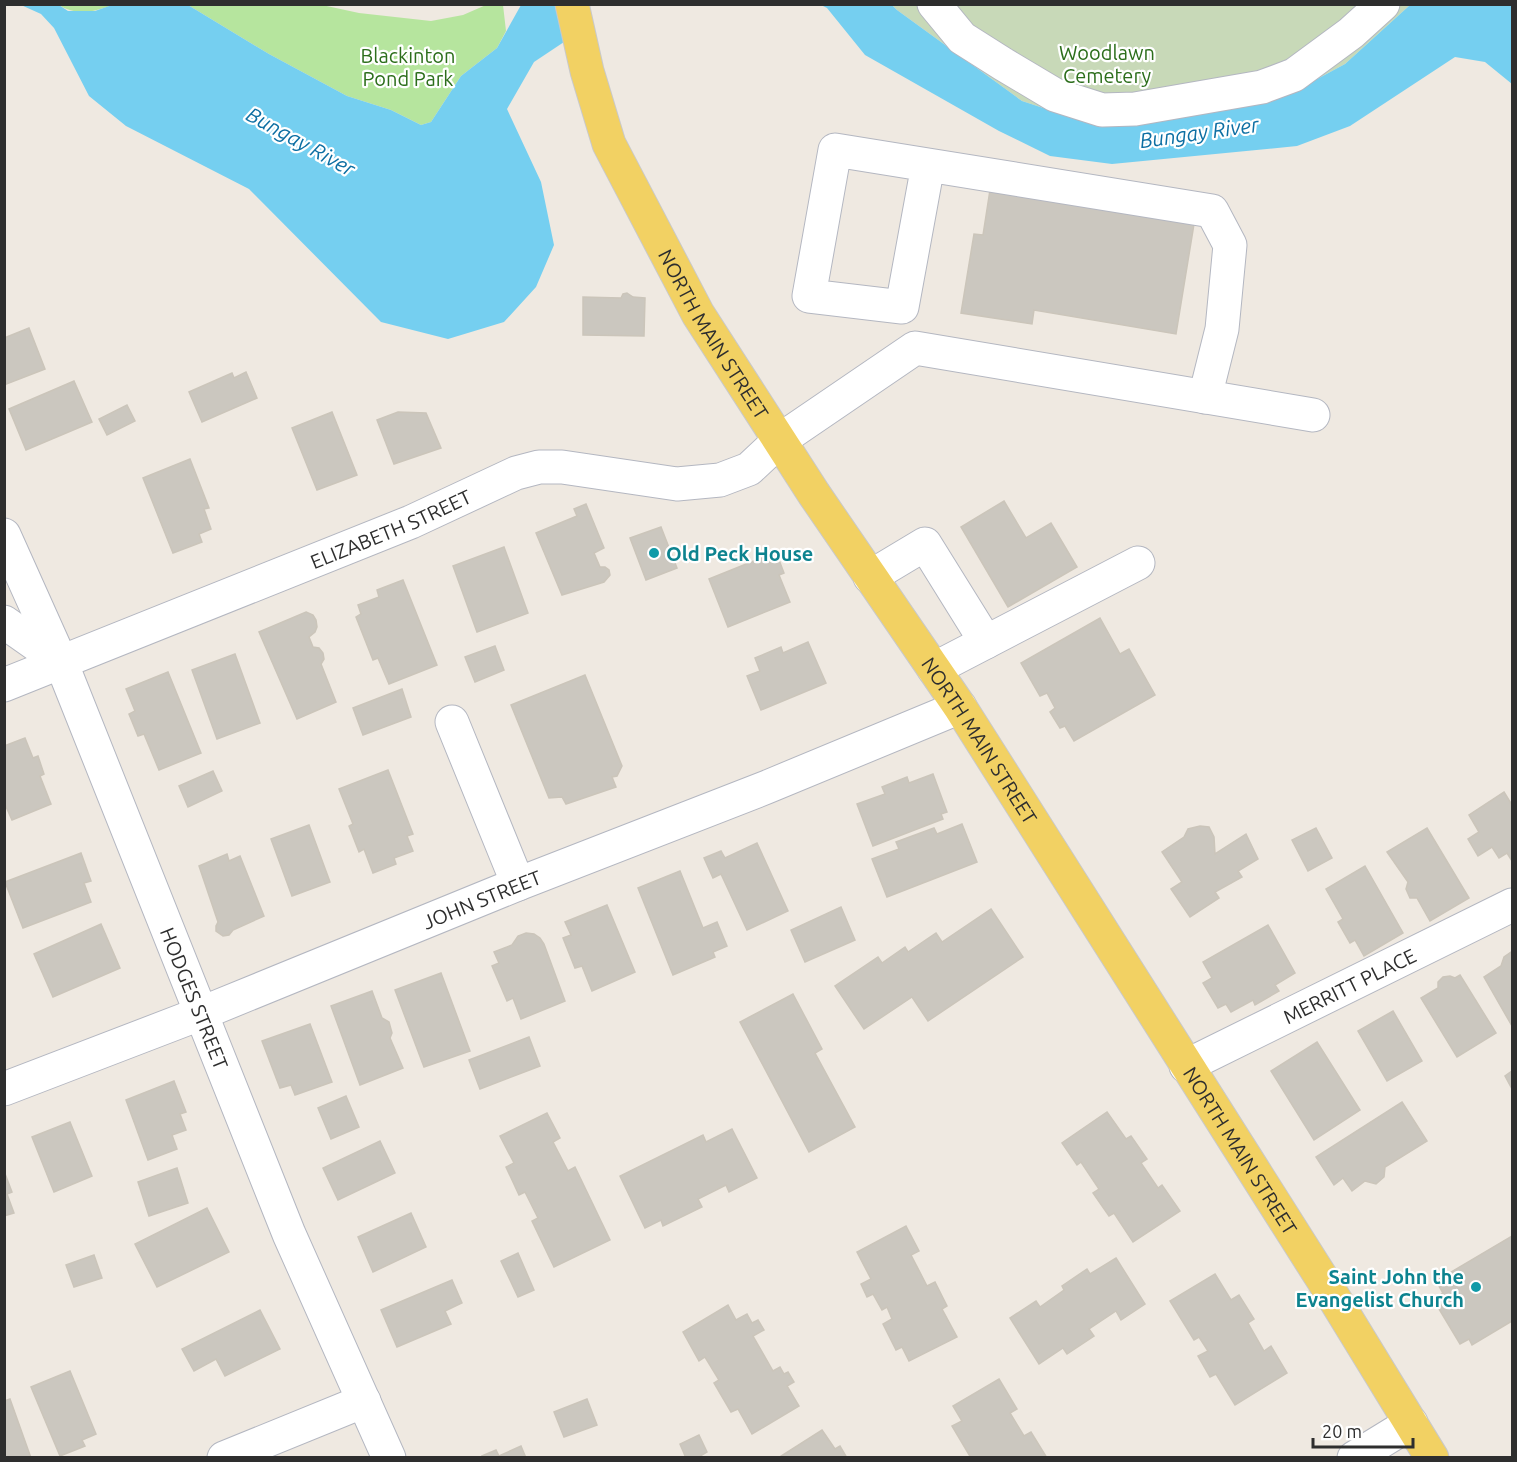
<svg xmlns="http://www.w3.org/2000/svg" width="1517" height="1462" font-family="Ubuntu,sans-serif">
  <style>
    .green { fill: #b6e59e }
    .cemetery { fill: #c8d9b8 }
    .water { fill: #75cff0 }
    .building { fill: #cbc7bf; stroke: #cbc5ba; stroke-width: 1.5 }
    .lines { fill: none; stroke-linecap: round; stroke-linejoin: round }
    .minor-casing { stroke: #b4b7c1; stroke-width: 35 }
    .major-casing { stroke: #c9c9c9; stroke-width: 35 }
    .minor { stroke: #fff; stroke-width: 33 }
    .major { stroke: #f2d163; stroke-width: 33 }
    .culture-dot { fill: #0f9aa8; stroke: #fff; stroke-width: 2 }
    .labels { text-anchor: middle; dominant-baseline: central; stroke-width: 4.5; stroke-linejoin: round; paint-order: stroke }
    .park-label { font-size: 20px; fill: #2c6e1b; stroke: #fff }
    .street-label { font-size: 20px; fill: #2e2e2e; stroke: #fff }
    .culture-label { font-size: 20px; font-weight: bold; fill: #0d838f; stroke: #fff; text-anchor: start }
    .water-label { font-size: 21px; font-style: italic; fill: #0d6fa3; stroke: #fff }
  </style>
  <rect width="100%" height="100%" fill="#efe9e1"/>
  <g class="green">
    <path d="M59,5H112C95,12 76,16 59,5Z"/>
    <path d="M188,5H322L359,13L431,21L463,15L486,5H503L506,31L497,48L461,76L431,122L421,125L391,110L347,96L269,54Z"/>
  </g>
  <path class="cemetery" d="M892,5H1410L1345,64L1295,91L1092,124L1022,101L897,10Z"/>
  <g class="water">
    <path d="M21,5H59L68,11H95L112,5H188L269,54L347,96L391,110L421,125L431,122L461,76L497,48L521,5H594L587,7L567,40L534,62L507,109L541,182L554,245L536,287L504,322L448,339L381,322L249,189L126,126L89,96L54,28L41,14Z"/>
    <path d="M821,5H892L897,10L1022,101L1092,124L1295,91L1345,64L1410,5H1512V84L1485,62L1455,57L1350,126L1297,146L1112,164L1050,156L999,131L865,55L827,8Z"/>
  </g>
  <g class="building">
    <path d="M990,190L1194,224L1176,334L1034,310L1032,324L961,313L974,234L983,235Z"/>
    <path d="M627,293L633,297L645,298L644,336L583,335V297L621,298L623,294Z"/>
    <path d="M29,328L45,369L4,385V338Z"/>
    <path d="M246,372L257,398L202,422L189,392L232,373L234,378Z"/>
    <path d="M74,381L92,422L26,450L9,409Z"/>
    <path d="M127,405L135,421L107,435L99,419Z"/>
    <path d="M332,412L357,475L317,490L292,428Z"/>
    <path d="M398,412L426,413L441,448L394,464L377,420Z"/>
    <path d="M190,459L209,508L204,509L211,529L199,534L202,542L173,553L143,478Z"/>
    <path d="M1004,501L1026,538L1051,523L1077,567L1008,607L961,527Z"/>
    <path d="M586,504L604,548L594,553L600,567H605L609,570L610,575L604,582L562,595L536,533L577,516L574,509Z"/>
    <path d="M661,527L677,568L646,580L630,538Z"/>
    <path d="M504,547L528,613L477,632L453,566Z"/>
    <path d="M776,552L784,573L779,575L790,602L728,627L709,579Z"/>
    <path d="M403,580L437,665L389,684L378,658L373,660L356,617L361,614L358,605L379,597L377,590Z"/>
    <path d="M306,612L313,615L316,620L317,627L315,632L309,637L313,647L319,648L323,653L324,659L321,664L336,702L297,719L259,632Z"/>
    <path d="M1100,618L1120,654L1129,649L1155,695L1074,741L1065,726L1060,728L1050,712L1055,708L1047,693L1040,696L1021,663Z"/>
    <path d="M808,642L826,683L761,710L747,676L760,671L755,658L781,647L783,653Z"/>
    <path d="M495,646L504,670L475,682L465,657Z"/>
    <path d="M235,654L260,723L217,739L192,670Z"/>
    <path d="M168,672L201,753L159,770L144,734L138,736L129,714L135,711L126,689Z"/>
    <path d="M585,675L622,766L617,776L612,777L616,787L566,804L562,797L549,798L511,705Z"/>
    <path d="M402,689L411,717L363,735L353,708Z"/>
    <path d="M25,738L33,758L38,756L44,774L40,776L51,804L12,820L4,802V746Z"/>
    <path d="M388,770L413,834L407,836L413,851L394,858L396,864L373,873L364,849L359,852L349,826L353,824L339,789Z"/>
    <path d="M213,771L222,791L188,807L179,786Z"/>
    <path d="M933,774L947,812L941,814L943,819L873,846L857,804L885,794L882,787L907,777L909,783Z"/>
    <path d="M1504,792L1512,805V861L1507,853L1499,858L1492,847L1478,856L1468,839L1479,832L1469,815Z"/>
    <path d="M962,824L977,862L887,897L872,859L899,849L896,842L934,828L937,834Z"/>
    <path d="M309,825L330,882L292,896L271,839Z"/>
    <path d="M1200,826L1209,827L1214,837L1215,854L1246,834L1258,859L1238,871L1242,877L1215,892L1219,898L1190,917L1171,889L1182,882L1162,852L1184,837L1188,829Z"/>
    <path d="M1316,828L1332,858L1308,871L1292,840Z"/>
    <path d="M1427,828L1469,898L1430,921L1417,898H1410L1406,889L1408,882L1387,852Z"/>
    <path d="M757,843L788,911L747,930L721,874L713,878L704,858L721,851L725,858Z"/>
    <path d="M81,853L91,881L84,883L91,902L23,928L5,882Z"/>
    <path d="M227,854L229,861L240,856L264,916L233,930L229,935L223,936L216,931V926L218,922L199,866Z"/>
    <path d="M1365,866L1403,933L1364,956L1355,940L1350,943L1338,922L1343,919L1326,889Z"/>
    <path d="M680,871L703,928L717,922L727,946L713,952L715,957L673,975L638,888Z"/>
    <path d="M607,905L635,972L592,991L582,966L575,968L563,938L571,935L565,922Z"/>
    <path d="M841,907L855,940L805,962L791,930Z"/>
    <path d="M991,909L1023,957L928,1021L912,997L864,1029L835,986L878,957L882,963L905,947L908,952L936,933L942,942Z"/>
    <path d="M101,924L120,968L53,997L34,954Z"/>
    <path d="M1268,925L1295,973L1275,985L1279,991L1255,1005L1253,1000L1231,1012L1226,1004L1218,1008L1203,983L1212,978L1203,962Z"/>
    <path d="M526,933L534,934L540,938L544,944L565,1001L521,1019L513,998L507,1001L492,966L499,963L494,952L512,945L518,936Z"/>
    <path d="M1511,952L1512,954V1026L1484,977L1501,966L1504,957Z"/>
    <path d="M441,973L470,1051L424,1067L395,990Z"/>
    <path d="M1460,975L1496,1033L1457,1057L1421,998L1438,988V982L1443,977L1450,976L1455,978Z"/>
    <path d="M372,991L382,1018L389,1022L392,1033L390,1038L403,1068L360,1085L331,1006Z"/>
    <path d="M793,994L822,1049L815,1053L855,1127L809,1152L740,1022Z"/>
    <path d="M1393,1011L1422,1061L1387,1081L1358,1031Z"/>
    <path d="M310,1024L332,1082L295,1095L291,1085L280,1088L262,1041Z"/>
    <path d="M529,1037L540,1066L480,1089L469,1060Z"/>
    <path d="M1317,1042L1360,1110L1314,1140L1271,1071Z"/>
    <path d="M1512,1071V1089L1505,1076Z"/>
    <path d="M174,1081L186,1112L180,1114L186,1130L172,1135L177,1149L148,1160L126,1100Z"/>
    <path d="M346,1096L359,1127L331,1139L318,1108Z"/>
    <path d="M1402,1102L1427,1141L1385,1167L1384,1177L1376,1184L1365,1181L1352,1191L1343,1178L1334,1185L1316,1157Z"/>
    <path d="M1107,1112L1126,1139L1131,1136L1147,1159L1141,1163L1158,1188L1162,1185L1180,1211L1133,1242L1114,1213L1109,1216L1093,1193L1099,1189L1081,1162L1077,1165L1062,1143Z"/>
    <path d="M547,1113L560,1138L553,1142L568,1171L575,1167L610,1240L554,1267L532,1221L538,1218L525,1192L519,1195L506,1167L514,1163L500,1136Z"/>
    <path d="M70,1122L92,1176L54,1192L32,1137Z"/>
    <path d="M732,1129L757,1178L729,1192L726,1185L698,1199L702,1207L663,1226L661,1220L645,1228L620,1176L703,1135L706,1142Z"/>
    <path d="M380,1141L395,1173L338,1200L323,1168Z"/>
    <path d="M177,1168L188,1203L149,1216L138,1182Z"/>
    <path d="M4,1171L12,1192L7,1194L14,1213L4,1216Z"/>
    <path d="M207,1208L229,1252L157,1287L135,1244Z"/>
    <path d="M411,1213L426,1247L373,1272L358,1237Z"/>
    <path d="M906,1226L919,1251L911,1255L927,1286L935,1282L947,1306L942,1309L957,1337L909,1361L902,1347L896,1350L883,1324L892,1319L887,1307L882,1310L873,1294L867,1297L861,1284L871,1279L857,1252Z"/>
    <path d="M1512,1236V1321L1472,1345L1469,1339L1460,1344L1433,1299L1443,1293L1436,1281Z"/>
    <path d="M518,1253L534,1290L518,1297L501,1261Z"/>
    <path d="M94,1255L102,1278L74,1287L66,1265Z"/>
    <path d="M1116,1258L1145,1304L1121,1320L1116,1311L1089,1329L1094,1336L1067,1354L1063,1348L1039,1364L1010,1318L1036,1301L1040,1307L1064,1290L1062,1286L1087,1269L1090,1274Z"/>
    <path d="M1215,1274L1231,1300L1239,1295L1254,1319L1248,1323L1264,1351L1271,1346L1287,1373L1235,1405L1216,1374L1210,1377L1198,1356L1208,1351L1199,1337L1194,1340L1170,1301Z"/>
    <path d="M452,1280L462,1303L445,1311L451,1324L397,1347L381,1310Z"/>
    <path d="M728,1305L736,1320L747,1314L752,1323L758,1320L764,1330L753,1336L773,1371L780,1367L784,1374L788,1372L794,1382L787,1386L799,1406L752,1434L738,1409L731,1412L714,1383L719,1380L705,1357L699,1361L683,1332Z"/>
    <path d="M260,1310L280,1349L225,1376L216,1359L194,1371L182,1349Z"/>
    <path d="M70,1371L96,1434L82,1440L85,1446L60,1456L31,1387Z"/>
    <path d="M999,1379L1017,1409L1010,1413L1024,1436L1031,1432L1047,1458H971L952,1426L962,1421L953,1406Z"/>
    <path d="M10,1399L31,1458H4V1401Z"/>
    <path d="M587,1399L597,1425L564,1437L554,1412Z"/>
    <path d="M822,1430L835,1449L840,1446L847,1458H778Z"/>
    <path d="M699,1435L707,1452L697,1458H686L680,1444Z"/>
    <path d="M521,1446L526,1458H483L482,1456L496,1450L499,1456Z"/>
  </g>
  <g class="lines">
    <g class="minor-casing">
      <g id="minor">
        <path d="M934,4L962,38L1003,64L1055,95L1102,110L1135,109L1262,87L1294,75L1351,33L1383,4"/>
        <path d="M928,165L835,150L809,296L902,307L928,165L1212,211L1230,245L1222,329L1205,397"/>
        <path id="s1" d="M4,535L61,662L289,1234L389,1458"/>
        <path d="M870,577L925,544L986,642"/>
        <path d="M4,622L61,662"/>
        <path d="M934,669L1138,563"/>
        <path id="s2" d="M4,685L411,522L516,473L539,467H562L677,484L720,480L749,469L780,440L915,348L1313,415"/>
        <path d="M452,722L518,884"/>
        <path id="s3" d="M1186,1066L1512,905"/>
        <path id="s4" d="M4,1089L202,1013L518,884L767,787L960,707"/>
        <path d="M224,1458L364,1401"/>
        <path d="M1354,1458L1411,1423"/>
      </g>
    </g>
    <g class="major-casing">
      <g id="major">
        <path id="s5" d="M572,4L587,71L609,144L698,314L814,494L960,707L1323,1280L1432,1458"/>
      </g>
    </g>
    <use href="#minor" class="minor"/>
    <use href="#major" class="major"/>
  </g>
  <g class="culture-dot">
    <circle cx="654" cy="553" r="6"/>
    <circle cx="1476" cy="1287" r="6"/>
  </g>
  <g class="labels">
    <g class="park-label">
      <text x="1107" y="52">Woodlawn<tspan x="1107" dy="23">Cemetery</tspan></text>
      <text x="408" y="55">Blackinton<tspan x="408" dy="23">Pond Park</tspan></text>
    </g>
    <g class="street-label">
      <text stroke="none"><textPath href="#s5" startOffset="362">NORTH MAIN STREET</textPath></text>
      <text stroke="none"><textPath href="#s2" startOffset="417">ELIZABETH STREET</textPath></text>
      <text stroke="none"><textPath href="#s5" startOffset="848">NORTH MAIN STREET</textPath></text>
      <text stroke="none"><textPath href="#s4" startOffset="514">JOHN STREET</textPath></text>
      <text stroke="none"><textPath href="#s3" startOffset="182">MERRITT PLACE</textPath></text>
      <text stroke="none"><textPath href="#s1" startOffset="501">HODGES STREET</textPath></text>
      <text stroke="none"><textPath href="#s5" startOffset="1334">NORTH MAIN STREET</textPath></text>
    </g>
    <g class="culture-label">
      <text x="666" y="553">Old Peck House</text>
      <text x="1464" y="1276" text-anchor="end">Saint John the<tspan x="1464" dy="23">Evangelist Church</tspan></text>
    </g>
    <g class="water-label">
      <text transform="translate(1199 132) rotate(-8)">Bungay River</text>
      <text transform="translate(301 141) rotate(29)">Bungay River</text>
    </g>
  </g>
  <rect width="1517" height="1462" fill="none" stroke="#2e2e2e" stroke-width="12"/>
  <path d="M1313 1438v9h100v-9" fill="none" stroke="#2e2e2e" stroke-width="3"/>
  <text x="1322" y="1438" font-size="18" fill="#2e2e2e" stroke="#ffffff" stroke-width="4.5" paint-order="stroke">20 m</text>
</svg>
